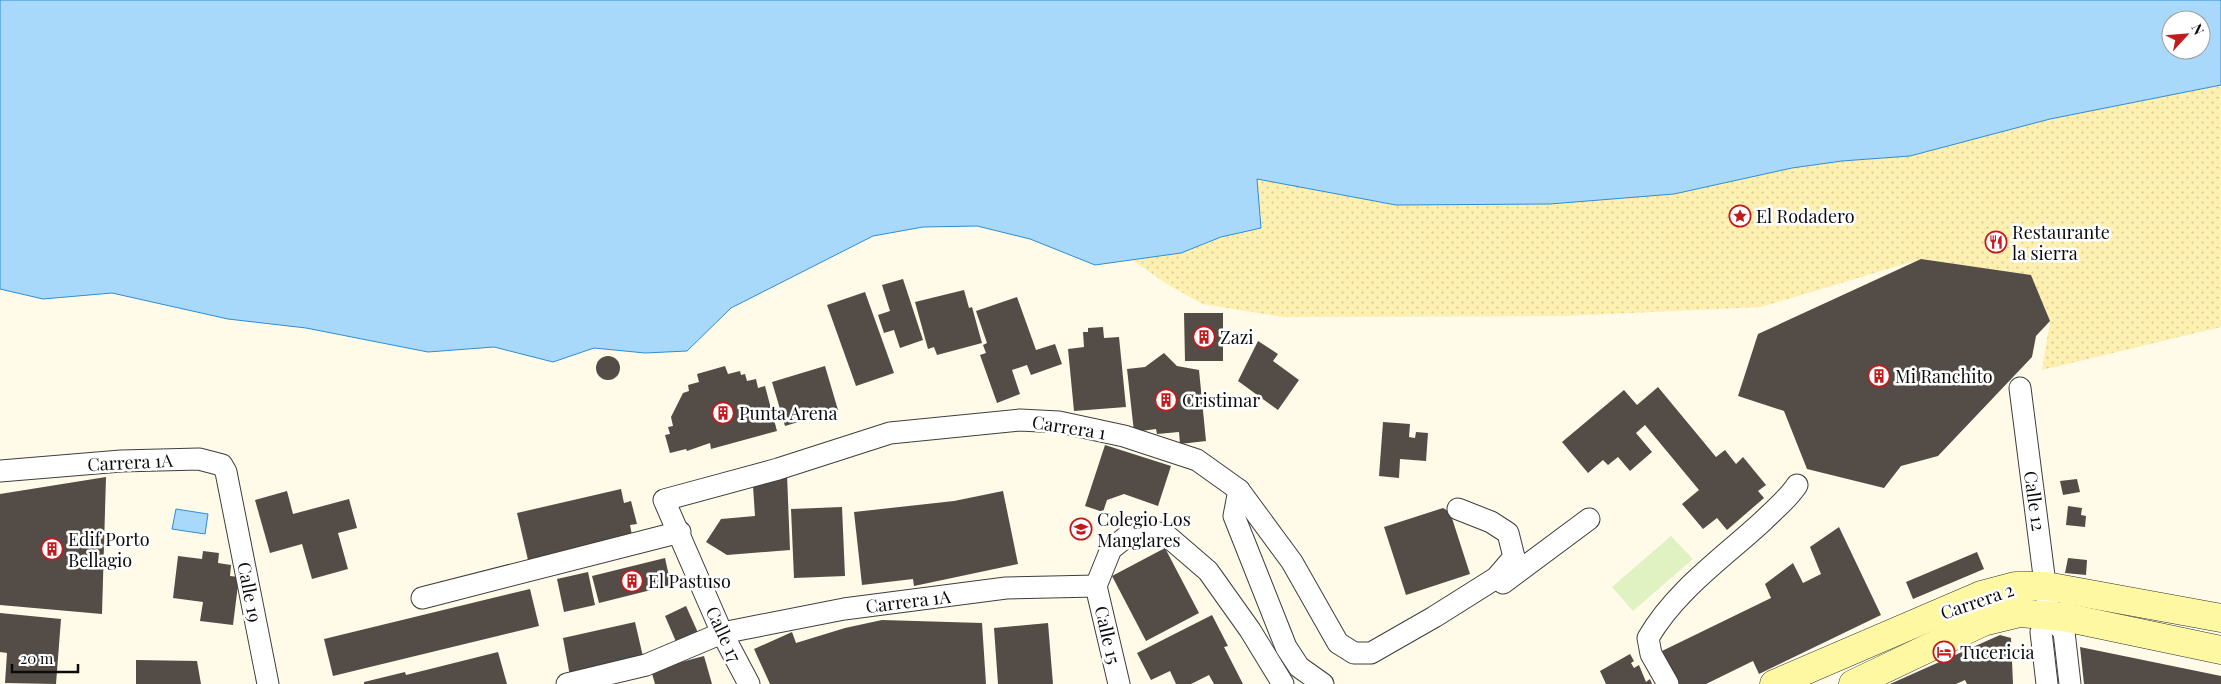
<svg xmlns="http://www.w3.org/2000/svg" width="2221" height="684" font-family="'Playfair Display',serif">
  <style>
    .sand { fill: url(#sand-dots) }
    .pitch { fill: #e0f2c2 }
    .water { fill: #a9d9fa; stroke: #2c8dd6; fill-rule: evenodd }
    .building { fill: #544c46 }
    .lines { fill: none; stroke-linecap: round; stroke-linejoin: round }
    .street-casing { stroke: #3e3e3e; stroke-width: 23 }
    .secondary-casing { stroke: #2d2d2d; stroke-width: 29 }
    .street { stroke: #fff; stroke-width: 21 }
    .secondary { stroke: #fff8a3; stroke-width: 28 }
    .labels { text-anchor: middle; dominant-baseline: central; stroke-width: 5; stroke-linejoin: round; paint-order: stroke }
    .poi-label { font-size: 18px; fill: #0b0b0b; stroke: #fff; text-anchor: start }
    .street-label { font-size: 18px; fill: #0b0b0b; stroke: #fff }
  </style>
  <defs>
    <pattern id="sand-dots" width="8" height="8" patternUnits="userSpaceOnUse" patternTransform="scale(1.25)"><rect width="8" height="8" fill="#fef0b1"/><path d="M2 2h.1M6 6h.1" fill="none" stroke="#d8cc97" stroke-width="1.8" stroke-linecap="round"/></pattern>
  </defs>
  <rect width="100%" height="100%" fill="#fffbe8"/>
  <path class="sand" d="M2221,85V327L2042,370L2050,321L2031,275L1921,259L1761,307L1566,316L1283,317L1203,304L1170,286L1132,260L1181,253L1228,235L1260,228L1256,179L1396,205L1549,204L1674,194L1792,168L1842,161L1910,156L2050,119Z"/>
  <path class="pitch" d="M1671,536L1693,559L1633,611L1612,587Z"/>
  <g class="water">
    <path d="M0,0H2221V85L2050,119L1910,156L1842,161L1792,168L1674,194L1550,204L1396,205L1257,179L1261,228L1221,237L1181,253L1095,265L1030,239L977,226L923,227L873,236L731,308L687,351L645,353L594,348L553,362L494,347L428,352L306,328L228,319L112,293L43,299L0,289ZM2171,20H2201V50H2171Z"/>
    <path d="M176,509L208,514L205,534L172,529Z"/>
  </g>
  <g class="building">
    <path d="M1921,259L2031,275L2050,321L2036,336L2032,357L1938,456L1901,466L1884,488L1807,469L1784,411L1738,396L1758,334Z"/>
    <path d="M903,279L923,340L900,348L894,330L884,333L878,315L890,311L882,285Z"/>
    <path d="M964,290L969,308L972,307L982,343L937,355L934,347L928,349L915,302Z"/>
    <path d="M865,292L894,373L856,386L827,305Z"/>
    <path d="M1017,297L1036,350L1055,344L1062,364L1031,375L1027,365L1012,370L1020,394L997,403L980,355L986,353L983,345L987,343L976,311Z"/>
    <path d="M1184,313H1223V361H1185Z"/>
    <path d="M1103,327L1104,338L1119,337L1126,407L1074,411L1068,349L1084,347L1083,332H1088V328Z"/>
    <path d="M1258,341L1278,354L1273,361L1299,380L1278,410L1238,381Z"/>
    <path d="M1164,353L1177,366L1199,370L1206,441L1180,444L1179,432L1157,434L1156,429L1134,432L1127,369L1145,367Z"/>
    <circle cx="608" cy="368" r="12"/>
    <path d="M725,366L728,374L740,371L741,375L745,374L747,381L756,379L758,388L765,386L777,431L711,449L710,443L687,451L686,449L670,453L665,435L670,434L668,427L673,426L671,417L683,393L689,391L688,385L699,382L697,374Z"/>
    <path d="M825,366L838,410L785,426L772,382Z"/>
    <path d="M1658,387L1716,457L1725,450L1736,464L1743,457L1766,485L1758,491L1764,498L1727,530L1717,518L1703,529L1682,504L1699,490L1645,425L1636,433L1652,452L1630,471L1618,457L1608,465L1603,460L1588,473L1562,442L1624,390L1637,405Z"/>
    <path d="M1383,422L1410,424L1409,437L1415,438L1416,432L1428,433L1426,461L1400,459L1399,478L1379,476Z"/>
    <path d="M1105,445L1171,466L1158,506L1124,494L1107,500L1103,512L1085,506Z"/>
    <path d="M787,474L790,550L727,555L706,542L721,519L755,516L753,486Z"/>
    <path d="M106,477L102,614L0,605V494Z"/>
    <path d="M2077,479L2080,492L2063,495L2060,481Z"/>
    <path d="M621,489L624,503L631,501L637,524L630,525L632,535L528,560L517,513Z"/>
    <path d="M287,491L293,514L349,499L357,528L338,533L348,569L312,579L302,544L270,553L255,500Z"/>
    <path d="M1003,491L1018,564L914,586L913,579L862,585L854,512L954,501Z"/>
    <path d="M2068,506L2082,508L2081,515L2086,516L2085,527L2066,525Z"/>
    <path d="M842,507L845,576L794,578L791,509Z"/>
    <path d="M1443,508L1450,512L1470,574L1406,595L1384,527Z"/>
    <path d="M1839,527L1881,615L1759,674L1753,661L1706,684H1678L1662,651L1771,598L1765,584L1793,563L1803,583L1821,574L1810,547Z"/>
    <path d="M1165,548L1199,613L1146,641L1112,576Z"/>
    <path d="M203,551L219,553L218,563L231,565L230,576L239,577L233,625L200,621L203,602L173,598L178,556L202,559Z"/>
    <path d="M1977,552L1984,569L1913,599L1906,582Z"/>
    <path d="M665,558L671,585L599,603L592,576Z"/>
    <path d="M2068,558L2087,560L2086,575L2065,573Z"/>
    <path d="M588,572L595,605L564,612L557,579Z"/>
    <path d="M530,589L539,626L333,676L324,639Z"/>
    <path d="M686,606L699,635L677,644L665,616Z"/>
    <path d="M0,613L61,619L56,684L5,683L7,653L0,652Z"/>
    <path d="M1212,615L1228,646L1224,647L1243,684H1214L1209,675L1191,684H1176L1170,671L1151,680L1137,653Z"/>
    <path d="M882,620L982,623L986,684H770L754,649L792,632L796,643L845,628Z"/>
    <path d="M635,622L644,661L570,676L563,638Z"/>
    <path d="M1048,623L1053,684H998L994,628Z"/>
    <path d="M2000,635L2011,638L2013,684H1967L1965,680L1956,684H1890Z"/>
    <path d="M2080,647L2221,676V684H2084Z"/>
    <path d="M498,652L507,684H364V682L405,672L406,675Z"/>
    <path d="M1630,654L1634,661L1631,663L1634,668L1639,665L1646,682L1650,679L1652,684H1606L1600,671Z"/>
    <path d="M704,656L712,684H655L651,670Z"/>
    <path d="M136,660L197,661L201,684H136Z"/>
  </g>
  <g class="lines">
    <g class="street-casing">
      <g id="street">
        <path d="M2020,388L2049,615L2041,632L2047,684"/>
        <path d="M0,471L121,461L199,459L222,465L226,472L268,684"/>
        <path d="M1239,490L1234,516L1286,647L1299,667L1323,684"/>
        <path d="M1503,583L1589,519"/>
        <path d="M1096,586L1111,549L1135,530L1165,534L1208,571L1250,630L1283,684"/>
        <path d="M1096,586L1119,684"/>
        <path d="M422,598L680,532"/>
        <path d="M2049,615L2064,632L2070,684"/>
        <path d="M567,684L646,665L722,633L844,609L1006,588L1096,586"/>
        <path d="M749,684L722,633L664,500L778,469L890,433L1020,420L1059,422L1124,436L1197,460L1239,490L1292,562L1338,643L1354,653H1371L1434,617L1496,578L1514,557L1508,533L1491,522L1458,509"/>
        <path d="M1668,684L1651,654L1648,638C1676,590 1723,558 1763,521C1775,509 1788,499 1797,485"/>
      </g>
    </g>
    <g class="secondary-casing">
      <g id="secondary">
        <path d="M1774,684L1981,595L2015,586H2046L2221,618"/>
        <path d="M1853,684L1983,622L2020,613L2064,617L2221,650"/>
      </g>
    </g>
    <use href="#street" class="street"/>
    <use href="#secondary" class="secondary"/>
  </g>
  <defs>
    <g id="sight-ring" transform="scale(1.125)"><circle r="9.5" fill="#fff" stroke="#c21b1e" stroke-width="1.5"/><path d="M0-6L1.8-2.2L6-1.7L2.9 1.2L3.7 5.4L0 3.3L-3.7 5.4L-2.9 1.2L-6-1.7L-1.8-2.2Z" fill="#c21b1e"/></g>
    <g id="restaurant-ring" transform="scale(1.125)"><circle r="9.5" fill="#fff" stroke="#c21b1e" stroke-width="1.5"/><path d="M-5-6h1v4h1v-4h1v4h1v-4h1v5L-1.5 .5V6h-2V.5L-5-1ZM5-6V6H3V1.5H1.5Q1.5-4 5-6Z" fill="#c21b1e"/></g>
    <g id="building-ring" transform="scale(1.125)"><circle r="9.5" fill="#fff" stroke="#c21b1e" stroke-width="1.5"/><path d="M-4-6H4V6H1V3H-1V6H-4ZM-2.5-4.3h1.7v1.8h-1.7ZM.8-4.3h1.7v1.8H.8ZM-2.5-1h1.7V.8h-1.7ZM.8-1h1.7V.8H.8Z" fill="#c21b1e"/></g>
    <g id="school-ring" transform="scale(1.125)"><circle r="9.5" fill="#fff" stroke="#c21b1e" stroke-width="1.5"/><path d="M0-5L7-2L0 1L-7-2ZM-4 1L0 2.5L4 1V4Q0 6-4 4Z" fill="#c21b1e"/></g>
    <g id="hotel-ring" transform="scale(1.125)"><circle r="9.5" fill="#fff" stroke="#c21b1e" stroke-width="1.5"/><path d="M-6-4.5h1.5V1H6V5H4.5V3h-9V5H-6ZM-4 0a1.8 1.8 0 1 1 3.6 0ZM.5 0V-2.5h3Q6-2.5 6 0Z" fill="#c21b1e"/></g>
  </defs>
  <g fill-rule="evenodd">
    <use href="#sight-ring" x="1740" y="216"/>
    <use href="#restaurant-ring" x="1996" y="242"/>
    <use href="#building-ring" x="1204" y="337"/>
    <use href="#building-ring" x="1879" y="376"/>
    <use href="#building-ring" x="1166" y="400"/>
    <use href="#building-ring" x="723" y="413"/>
    <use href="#school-ring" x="1081" y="529"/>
    <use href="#building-ring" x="52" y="549"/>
    <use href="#building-ring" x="632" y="581"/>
    <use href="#hotel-ring" x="1944" y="652"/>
  </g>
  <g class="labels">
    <g class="poi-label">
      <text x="1756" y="216">El Rodadero</text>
      <text x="2012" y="232">Restaurante<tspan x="2012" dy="21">la sierra</tspan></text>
      <text x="1220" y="337">Zazi</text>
      <text x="1895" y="376">Mi Ranchito</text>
      <text x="1182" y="400">Cristimar</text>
      <text x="739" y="413">Punta Arena</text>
      <text x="1097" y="519">Colegio Los<tspan x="1097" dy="21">Manglares</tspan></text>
      <text x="68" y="539">Edif Porto<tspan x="68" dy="21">Bellagio</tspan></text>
      <text x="648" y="581">El Pastuso</text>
      <text x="1960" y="652">Tucericia</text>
    </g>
    <g class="street-label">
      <text transform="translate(1069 427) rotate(9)">Carrera 1</text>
      <text transform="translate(130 462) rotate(-3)">Carrera 1A</text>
      <text transform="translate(2035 501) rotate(82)">Calle 12</text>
      <text transform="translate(250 592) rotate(79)">Calle 19</text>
      <text transform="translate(908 601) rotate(-7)">Carrera 1A</text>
      <text transform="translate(1977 601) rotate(-19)">Carrera 2</text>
      <text transform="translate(724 634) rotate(65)">Calle 17</text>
      <text transform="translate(1108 635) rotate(77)">Calle 15</text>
    </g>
  </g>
  <g transform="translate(2186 35) rotate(64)"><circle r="24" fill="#ffffff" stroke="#9d9d9d"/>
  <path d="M0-4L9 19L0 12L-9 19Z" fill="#c21b1e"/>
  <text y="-8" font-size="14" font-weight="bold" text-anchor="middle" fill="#0b0b0b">N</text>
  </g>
  <path d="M12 664v8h66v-8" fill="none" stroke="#0b0b0b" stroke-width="2.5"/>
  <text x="20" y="664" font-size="15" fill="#0b0b0b" stroke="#ffffff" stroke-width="4" paint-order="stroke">20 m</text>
</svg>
